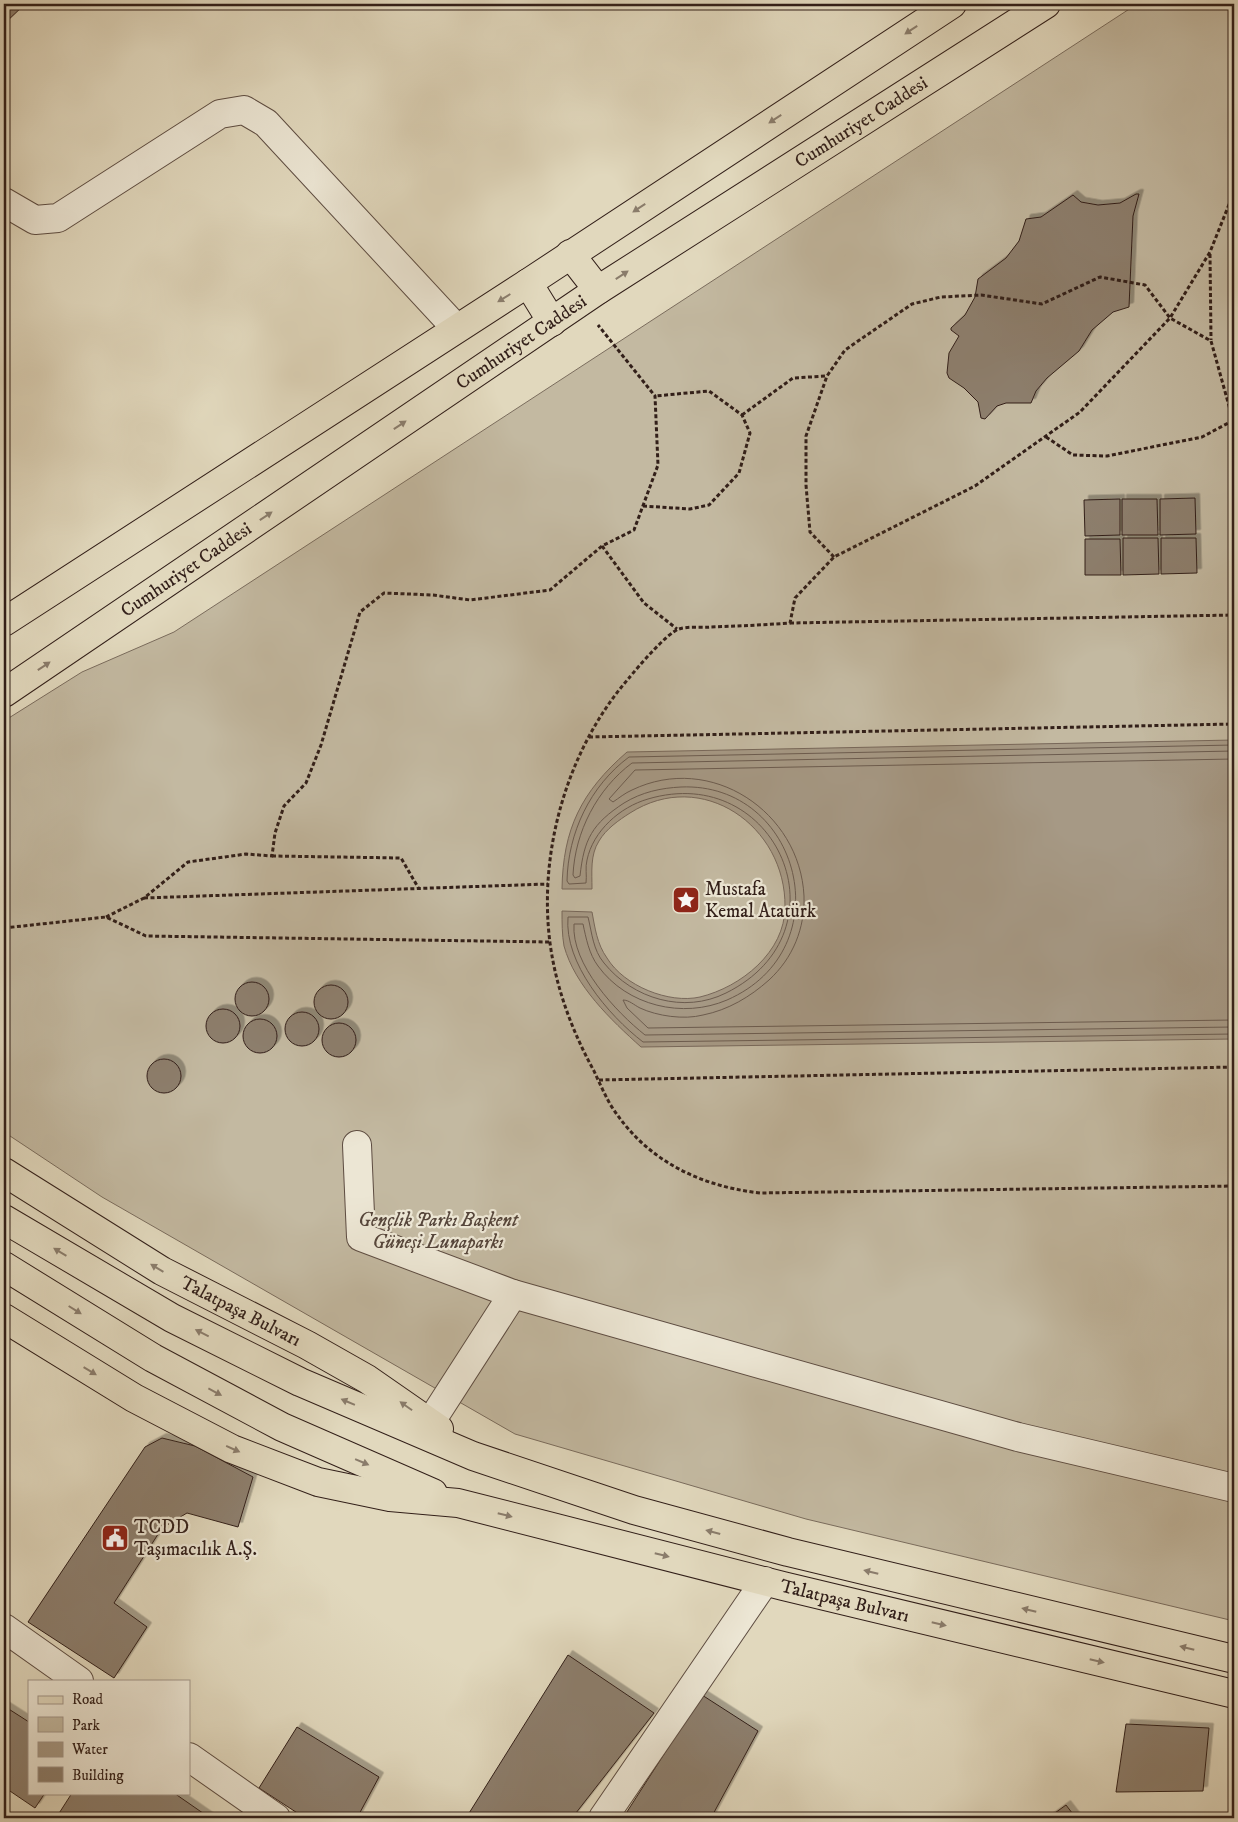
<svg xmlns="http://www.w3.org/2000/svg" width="1238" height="1822" font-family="'IM FELL DW Pica',serif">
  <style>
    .green { fill: #c3b9a1; stroke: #7a6c5d }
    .water { fill: #a69985; stroke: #78685a }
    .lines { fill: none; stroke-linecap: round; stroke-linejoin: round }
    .shore { stroke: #6c5c4f; stroke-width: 1 }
    .building { fill: #8d7f6e; stroke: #321f19; filter: url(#shadow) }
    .minor-casing { stroke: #5e4d42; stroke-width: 30 }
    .major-casing { stroke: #321f19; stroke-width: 30 }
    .path { stroke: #321f19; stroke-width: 3; stroke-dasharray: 4 2.5; stroke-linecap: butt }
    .minor { stroke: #ece6d4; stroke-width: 28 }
    .major { stroke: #e1d8bd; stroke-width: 28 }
    .oneway { fill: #8a7c6b }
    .labels { text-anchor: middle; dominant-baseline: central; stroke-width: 4.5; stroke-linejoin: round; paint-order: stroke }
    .street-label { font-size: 19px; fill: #321f19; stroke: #ece6d4 }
    .poi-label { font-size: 19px; fill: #321f19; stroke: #ece6d4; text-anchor: start }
    .park-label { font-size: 19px; font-style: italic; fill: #56463b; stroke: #ece6d4 }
  </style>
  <defs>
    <filter id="shadow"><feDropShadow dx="4.5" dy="-4.5" stdDeviation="0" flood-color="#0004"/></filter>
  </defs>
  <rect width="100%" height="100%" fill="#e1d8bd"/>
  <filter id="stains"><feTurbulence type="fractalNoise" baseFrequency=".004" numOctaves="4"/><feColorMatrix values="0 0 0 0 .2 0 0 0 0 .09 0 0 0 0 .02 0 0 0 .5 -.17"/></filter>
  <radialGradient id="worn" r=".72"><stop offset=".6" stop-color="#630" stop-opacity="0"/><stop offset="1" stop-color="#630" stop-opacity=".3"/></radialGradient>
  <path class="green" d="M1137,4H1234V1621L806,1519L515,1434L102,1197L4,1132V721L82,672L174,632Z"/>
  <path class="water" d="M1234,740V1039L641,1047C611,1020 575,986 564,946C562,935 562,922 562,911L592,912C595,928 597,944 607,958C624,986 669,1004 700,997C741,987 785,952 785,907C786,826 702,767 630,813C619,820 606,829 599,841C590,855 592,872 592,889H562C563,829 581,792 627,752Z"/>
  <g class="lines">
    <g class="shore">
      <path d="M1234,745L629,757C590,786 568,833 567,881L569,884L586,883C587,876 585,867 587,860C593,831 620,807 648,799C776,761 851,931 726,993C684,1014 633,999 604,963C593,950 592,933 588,917H568C564,963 608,1015 643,1042L1234,1034"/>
      <path d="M1234,751L632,763C597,789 575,832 573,875L575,878L580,876C584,839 592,824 624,803C642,792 661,788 681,787C800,782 844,949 727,1000C683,1019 627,1006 598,966C589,954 586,938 583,924H574C571,964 616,1012 645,1035L1234,1027"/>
      <path d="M1234,759L635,770L609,799L613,802C619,798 625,793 632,790C711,752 800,812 804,896C805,928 793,958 769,980C750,997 728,1010 703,1015C684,1020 657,1016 640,1008C634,1005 629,1000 623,1000L627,1008L648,1028L1234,1020"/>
    </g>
  </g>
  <g class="building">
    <path d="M4,4H25L4,24Z"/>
    <path d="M1136,194H1139L1133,216L1129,307L1113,312L1092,330L1079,351L1047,378L1036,391L1031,403H1006L997,406L985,419L981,418L978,402L964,388L949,378L947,373L949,353L959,336L951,330V328L965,315L975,297L978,279L1006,258L1019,241L1026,219L1041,217L1073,195L1081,202L1098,205L1120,203Z"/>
    <path d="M1195,498L1196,534L1160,535V499Z"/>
    <path d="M1120,499V535L1085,536L1084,500Z"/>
    <path d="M1122,499H1157L1158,535H1122Z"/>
    <path d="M1123,538H1158L1159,574L1123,575Z"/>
    <path d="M1161,538H1196L1197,573L1161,574Z"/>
    <path d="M1085,539H1120L1121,575H1085Z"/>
    <circle cx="252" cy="999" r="17"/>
    <circle cx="331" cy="1002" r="17"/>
    <circle cx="223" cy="1026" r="17"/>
    <circle cx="302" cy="1029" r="17"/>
    <circle cx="260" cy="1036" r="17"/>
    <circle cx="339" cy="1040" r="17"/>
    <circle cx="164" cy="1076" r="17"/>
    <path d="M162,1438L195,1446L253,1477L238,1527L187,1513L162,1528L114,1603L147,1627L114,1678L28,1622L145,1447Z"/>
    <path d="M568,1655L654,1713L572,1818H466Z"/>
    <path d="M702,1695L758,1731L711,1818H623Z"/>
    <path d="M4,1706L29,1722V1793H45L35,1808L4,1787Z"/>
    <path d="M1126,1724L1209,1728L1203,1791L1116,1792Z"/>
    <path d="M297,1727L379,1777L357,1818H305L259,1788Z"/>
    <path d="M72,1793H174L210,1818H56Z"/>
    <path d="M1066,1805L1076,1818H1048Z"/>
  </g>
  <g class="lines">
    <g class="minor-casing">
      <g id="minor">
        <path d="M4,202L35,220L58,218L220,114L244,110L266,123L456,328"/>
        <path d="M357,1145L361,1237L513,1294"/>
        <path d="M430,1423L513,1294L1018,1437L1234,1488"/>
        <path d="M4,1628L79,1681"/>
        <path d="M189,1757L276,1818"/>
        <path d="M603,1818L765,1581"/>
      </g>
    </g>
    <g class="major-casing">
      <g id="major">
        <path d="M570,254L598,290"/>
        <path d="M528,283L552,322"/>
        <path d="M4,622L528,283L952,4"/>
        <path id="s1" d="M4,693L598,290L1046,4"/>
        <path id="s2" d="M4,1172L162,1271L307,1345L367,1379L439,1429"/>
        <path d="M4,1219L172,1318L300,1382L473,1456L634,1510L788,1552L1234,1659"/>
        <path d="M4,1266L153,1358L282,1427L433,1493"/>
        <path id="s3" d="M4,1318L134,1398L232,1449L318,1482L390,1497L458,1503L783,1586L1234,1694"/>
      </g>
    </g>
    <g class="path">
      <path d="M1234,192L1210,252L1170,318L1080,412L975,486L834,557L795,598L790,623C764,625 738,626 711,627C701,628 688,626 679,629C668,632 637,668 629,678C568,748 538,850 550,943C556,988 572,1031 594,1071C599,1082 604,1093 610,1104C644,1159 698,1186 760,1193L1234,1186"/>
      <path d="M1210,254L1211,340"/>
      <path d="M742,415L793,378L827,376"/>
      <path d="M1046,437L1073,455L1107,456L1202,437L1234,420"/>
      <path d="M643,506L690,509L709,505L739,473L750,433L742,415L709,391L655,396"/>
      <path d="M602,546L644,603L677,629"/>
      <path d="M834,557L810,532L806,485V436L827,376L845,350L912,304L941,297L981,295L1042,304L1100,277L1145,285L1170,318L1211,341L1234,424"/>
      <path d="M790,623L1234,615"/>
      <path d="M589,737L1234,724"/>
      <path d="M272,856L401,858L419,889"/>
      <path d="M144,898L548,884"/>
      <path d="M106,917L144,898L188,862L246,854L272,856L275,833L284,806L306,783L321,745L360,612L384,593L433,595L470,600L550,590L602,546L634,530L658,465L655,396L598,325"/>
      <path d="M4,928L106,917L146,936L550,942"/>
      <path d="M599,1080L1234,1067"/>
    </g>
    <use href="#minor" class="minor"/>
    <use href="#major" class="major"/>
  </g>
  <defs><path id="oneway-solid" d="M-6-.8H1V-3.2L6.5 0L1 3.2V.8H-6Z" transform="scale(1.25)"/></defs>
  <g class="oneway">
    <use href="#oneway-solid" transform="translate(911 30) rotate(147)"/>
    <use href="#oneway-solid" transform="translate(775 119) rotate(147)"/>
    <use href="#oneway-solid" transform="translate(639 208) rotate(147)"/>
    <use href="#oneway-solid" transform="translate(622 275) rotate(-33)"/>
    <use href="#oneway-solid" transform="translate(504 298) rotate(148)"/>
    <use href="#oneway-solid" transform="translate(400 425) rotate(-34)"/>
    <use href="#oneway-solid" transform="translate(266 516) rotate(-34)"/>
    <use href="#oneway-solid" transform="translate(44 666) rotate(-34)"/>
    <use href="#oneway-solid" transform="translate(60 1252) rotate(-149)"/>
    <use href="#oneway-solid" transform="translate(157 1268) rotate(-149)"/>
    <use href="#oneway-solid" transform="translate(75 1310) rotate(32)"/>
    <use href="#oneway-solid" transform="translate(202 1333) rotate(-153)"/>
    <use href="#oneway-solid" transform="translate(90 1371) rotate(31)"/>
    <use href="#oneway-solid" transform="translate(215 1392) rotate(28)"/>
    <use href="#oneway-solid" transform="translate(348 1402) rotate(-157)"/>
    <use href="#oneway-solid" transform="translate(406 1406) rotate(-145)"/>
    <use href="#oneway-solid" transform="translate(233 1449) rotate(24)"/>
    <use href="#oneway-solid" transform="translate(362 1462) rotate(23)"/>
    <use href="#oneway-solid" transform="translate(505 1515) rotate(14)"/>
    <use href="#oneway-solid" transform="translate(713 1532) rotate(-165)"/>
    <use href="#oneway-solid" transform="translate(662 1555) rotate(14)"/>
    <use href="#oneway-solid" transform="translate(871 1572) rotate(-166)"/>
    <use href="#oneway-solid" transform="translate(1029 1610) rotate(-166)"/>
    <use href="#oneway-solid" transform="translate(939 1624) rotate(13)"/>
    <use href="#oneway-solid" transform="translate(1187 1648) rotate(-166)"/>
    <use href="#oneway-solid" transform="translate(1097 1661) rotate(13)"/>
  </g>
  <defs>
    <g id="sight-square" transform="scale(1.4375)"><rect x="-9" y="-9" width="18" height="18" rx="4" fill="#8f2418" stroke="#ece6d4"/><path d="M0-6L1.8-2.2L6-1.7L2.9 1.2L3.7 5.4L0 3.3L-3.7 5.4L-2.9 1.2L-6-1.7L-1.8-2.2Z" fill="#fff"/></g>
    <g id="civic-square" transform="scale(1.4375)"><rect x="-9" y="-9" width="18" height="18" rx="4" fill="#8f2418" stroke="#ece6d4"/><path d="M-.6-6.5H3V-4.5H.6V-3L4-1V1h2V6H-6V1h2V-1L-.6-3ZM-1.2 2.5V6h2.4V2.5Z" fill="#fff"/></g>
  </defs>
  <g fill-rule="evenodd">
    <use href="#sight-square" x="686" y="900"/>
    <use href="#civic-square" x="115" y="1538"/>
  </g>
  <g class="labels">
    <g class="street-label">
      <text stroke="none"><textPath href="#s1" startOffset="1030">Cumhuriyet Caddesi</textPath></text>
      <text stroke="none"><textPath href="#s1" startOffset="625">Cumhuriyet Caddesi</textPath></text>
      <text stroke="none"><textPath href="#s1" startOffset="220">Cumhuriyet Caddesi</textPath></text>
      <text stroke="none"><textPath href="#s2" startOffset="275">Talatpaşa Bulvarı</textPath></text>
      <text stroke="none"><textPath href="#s3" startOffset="896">Talatpaşa Bulvarı</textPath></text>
    </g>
    <g class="poi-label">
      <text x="705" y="889">Mustafa<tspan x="705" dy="22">Kemal Atatürk</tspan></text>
      <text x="134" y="1527">TCDD<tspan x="134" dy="22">Taşımacılık A.Ş.</tspan></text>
    </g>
    <g class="park-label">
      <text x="438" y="1220">Gençlik Parkı Başkent<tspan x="438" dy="22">Güneşi Lunaparkı</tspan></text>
    </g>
  </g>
  <rect width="1238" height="1822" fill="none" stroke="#e1d8bd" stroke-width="20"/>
  <rect x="5" y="5" width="1228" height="1812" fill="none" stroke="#321f19" stroke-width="2.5"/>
  <rect x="10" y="10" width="1218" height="1802" fill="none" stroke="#321f19"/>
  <rect x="28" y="1680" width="162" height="115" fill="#ece6d4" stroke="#a29689"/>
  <rect x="38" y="1696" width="25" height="8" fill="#e1d8bd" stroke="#a29689"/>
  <text x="72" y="1704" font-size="15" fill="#321f19">Road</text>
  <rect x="38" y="1717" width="25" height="15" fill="#c3b9a1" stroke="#a29689"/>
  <text x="72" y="1730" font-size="15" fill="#321f19">Park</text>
  <rect x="38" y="1742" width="25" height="15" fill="#a69985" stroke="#a29689"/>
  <text x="72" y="1754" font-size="15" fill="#321f19">Water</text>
  <rect x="38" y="1767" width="25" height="15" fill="#8d7f6e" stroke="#a29689"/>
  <text x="72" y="1780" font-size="15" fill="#321f19">Building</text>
  <rect width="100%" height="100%" filter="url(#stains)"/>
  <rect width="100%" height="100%" fill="url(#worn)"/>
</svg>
